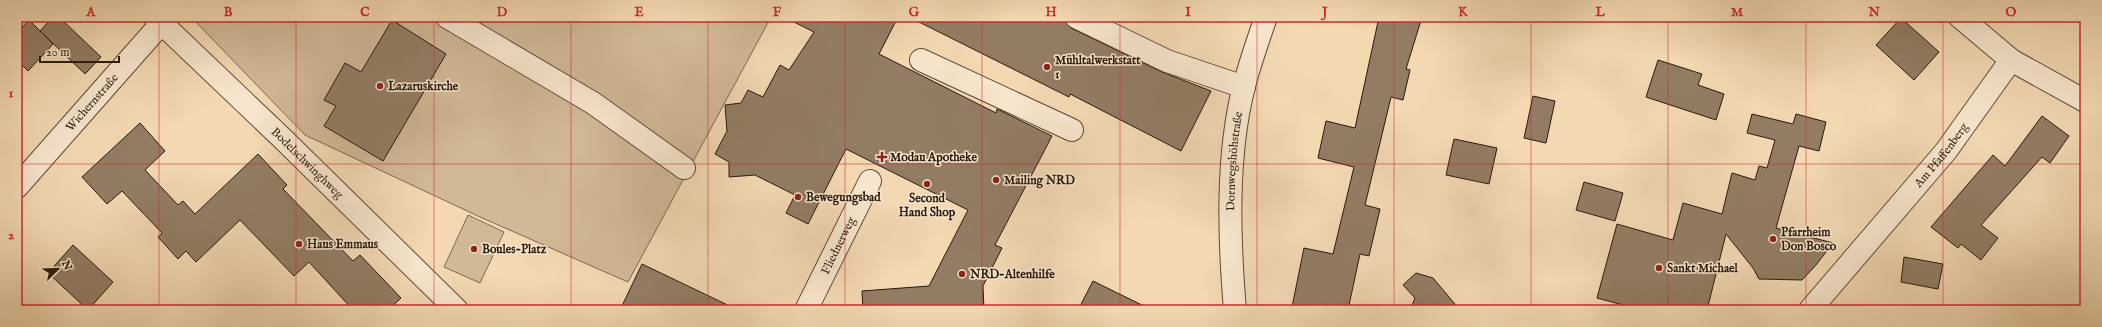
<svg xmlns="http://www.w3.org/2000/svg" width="2102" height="327" font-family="'IM FELL English',serif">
<rect width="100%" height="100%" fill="#f3d8b2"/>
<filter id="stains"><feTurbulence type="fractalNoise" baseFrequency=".005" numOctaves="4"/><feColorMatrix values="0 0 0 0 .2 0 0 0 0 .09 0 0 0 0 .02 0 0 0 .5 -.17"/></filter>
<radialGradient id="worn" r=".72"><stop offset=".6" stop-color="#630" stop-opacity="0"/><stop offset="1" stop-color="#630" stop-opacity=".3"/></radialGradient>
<!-- green -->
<path fill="#d1b896" stroke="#7d6952" d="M 191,17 L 771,17 L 628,282 L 480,217 L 305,135 Z
M 468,215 L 504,232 L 480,283 L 444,267 Z"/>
<!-- building -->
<path fill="#927d64" stroke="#291a0f" d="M 53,17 L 59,17 L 101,57 L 85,74 L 40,31 Z
M 784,17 L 898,17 L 879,54 L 996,113 L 997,109 L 1052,136 L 995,245 L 1002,248 L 983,286 L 984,310 L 863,310 L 862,291 L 929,286 L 968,210 L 846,149 L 808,224 L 786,213 L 795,195 L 755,175 L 729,177 L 729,162 L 715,154 L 727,131 L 725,105 L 741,103 L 748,90 L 763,97 L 780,65 L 789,70 L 814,32 Z
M 909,17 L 1056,17 L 1065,21 L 1071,28 L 1162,72 L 1211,91 L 1181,151 L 1070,94 L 1069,97 Z
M 1379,17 L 1422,17 L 1406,69 L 1410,70 L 1403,100 L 1391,97 L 1365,205 L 1380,209 L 1369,256 L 1360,254 L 1348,310 L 1305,310 L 1292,307 L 1304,248 L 1333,254 L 1354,167 L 1318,158 L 1326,121 L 1355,128 Z
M 1901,18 L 1939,52 L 1914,80 L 1876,45 Z
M 29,20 L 53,44 L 28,71 L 17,60 L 17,33 Z
M 392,20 L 446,54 L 383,161 L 324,126 L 336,106 L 324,100 L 345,63 L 361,72 Z
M 1658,60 L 1702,74 L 1698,85 L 1724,94 L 1716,120 L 1646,97 Z
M 1533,96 L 1555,101 L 1546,143 L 1524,138 Z
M 1752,114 L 1793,124 L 1796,114 L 1826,122 L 1819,151 L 1799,146 L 1776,228 L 1833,243 L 1816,265 L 1802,280 L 1759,279 L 1753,268 L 1726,234 L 1707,310 L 1642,310 L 1597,298 L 1617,224 L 1673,240 L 1683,203 L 1722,214 L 1732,173 L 1755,180 L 1759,166 L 1767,168 L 1775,140 L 1747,133 Z
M 2042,116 L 2069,136 L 2050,163 L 2042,157 L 1981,225 L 1998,238 L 1981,260 L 1961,244 L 1958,248 L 1931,227 L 1993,155 L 2005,166 Z
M 140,123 L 165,151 L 145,170 L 178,205 L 183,201 L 195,214 L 258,154 L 287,185 L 283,189 L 353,261 L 360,255 L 401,298 L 388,310 L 353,310 L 309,262 L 294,276 L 240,220 L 196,262 L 186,251 L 178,259 L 158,237 L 162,233 L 122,191 L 107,204 L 82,177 Z
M 1454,139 L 1497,148 L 1489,184 L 1446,175 Z
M 1584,182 L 1623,193 L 1615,221 L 1576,210 Z
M 73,245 L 113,282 L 88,310 L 48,273 Z
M 1904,257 L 1943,264 L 1938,289 L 1901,282 Z
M 642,264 L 738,310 L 620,310 Z
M 1416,273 L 1433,278 L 1460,310 L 1410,310 L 1415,298 L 1403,285 Z
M 1093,281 L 1152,310 L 1078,310 Z"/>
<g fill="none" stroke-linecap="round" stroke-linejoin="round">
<defs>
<g id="minor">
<path id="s1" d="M 155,17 L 283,139 L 457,310"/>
<path d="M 447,17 L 593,103 L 684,168"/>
<path d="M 1076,17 L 1167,61 L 1244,87"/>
<path d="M 1960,17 L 2011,60 L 2085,101"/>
<path d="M 921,60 L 1072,130"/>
<path id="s2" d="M 17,187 L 167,17"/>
<path id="s3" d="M 806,310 L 870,181"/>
<path id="s4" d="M 1810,310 L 1946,151 L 2011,60"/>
</g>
<g id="tertiary">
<path id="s5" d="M 1235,310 C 1229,239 1226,156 1244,86 C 1250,63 1258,40 1266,17"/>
</g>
</defs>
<!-- minor casing -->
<use href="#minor" stroke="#5c4a38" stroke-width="24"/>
<!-- tertiary casing -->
<use href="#tertiary" stroke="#5c4a38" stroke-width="24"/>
<!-- minor -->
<use href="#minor" stroke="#f7e6cd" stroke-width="22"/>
<!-- tertiary -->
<use href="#tertiary" stroke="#f7e6cd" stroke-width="22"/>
</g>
<!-- grid -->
<path fill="none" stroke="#d62828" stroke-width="1" stroke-opacity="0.55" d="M 159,17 L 159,310M 296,17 L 296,310M 434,17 L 434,310M 571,17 L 571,310M 708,17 L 708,310M 845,17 L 845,310M 982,17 L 982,310M 1120,17 L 1120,310M 1257,17 L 1257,310M 1394,17 L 1394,310M 1531,17 L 1531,310M 1668,17 L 1668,310M 1806,17 L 1806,310M 1943,17 L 1943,310M 17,164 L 2085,164"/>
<!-- markers -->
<g fill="#8f2418" stroke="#f7e6cd" stroke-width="1.5">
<circle cx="1047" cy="67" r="4"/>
<circle cx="380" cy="86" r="4"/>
<path d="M880 151h4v4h4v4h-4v4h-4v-4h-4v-4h4z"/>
<circle cx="996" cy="180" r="4"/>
<circle cx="927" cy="184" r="4"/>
<circle cx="798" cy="197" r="4"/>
<circle cx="1773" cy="239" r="4"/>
<circle cx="299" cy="244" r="4"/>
<circle cx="474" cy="249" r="4"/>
<circle cx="1659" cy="268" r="4"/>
<circle cx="962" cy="274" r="4"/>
</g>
<g text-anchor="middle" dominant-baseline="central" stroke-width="3" stroke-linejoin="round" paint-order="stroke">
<!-- poi labels -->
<g font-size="12" font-weight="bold" fill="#291a0f" stroke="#f7e6cd" text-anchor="start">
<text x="1055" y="60">Mühltalwerkstatt<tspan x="1055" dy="14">1</tspan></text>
<text x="388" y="86">Lazaruskirche</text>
<text x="890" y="157">Modau Apotheke</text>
<text x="1004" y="180">Mailing NRD</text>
<text x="806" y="197">Bewegungsbad</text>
<text x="927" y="198" text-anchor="middle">Second<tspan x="927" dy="14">Hand Shop</tspan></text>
<text x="1781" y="232">Pfarrheim<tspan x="1781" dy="14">Don Bosco</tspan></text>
<text x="307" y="244">Haus Emmaus</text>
<text x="482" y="249">Boules-Platz</text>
<text x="1667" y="268">Sankt Michael</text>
<text x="970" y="274">NRD-Altenhilfe</text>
</g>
<!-- street labels -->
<g font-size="12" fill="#291a0f" stroke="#f7e6cd">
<text stroke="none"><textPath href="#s2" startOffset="113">Wichernstraße</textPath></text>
<text stroke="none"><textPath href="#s4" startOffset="203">Am Pfaffenberg</textPath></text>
<text stroke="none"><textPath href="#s1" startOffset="211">Bodelschwinghweg</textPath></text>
<text stroke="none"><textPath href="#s5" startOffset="149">Dornwegshöhstraße</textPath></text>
<text stroke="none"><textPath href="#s3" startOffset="72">Fliednerweg</textPath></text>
</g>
</g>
<!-- margin -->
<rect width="2102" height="327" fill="none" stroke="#f3d8b2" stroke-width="44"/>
<!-- north arrow -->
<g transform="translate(58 269) rotate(67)" stroke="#f7e6cd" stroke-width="3" paint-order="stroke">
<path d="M0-3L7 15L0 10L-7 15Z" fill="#291a0f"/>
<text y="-6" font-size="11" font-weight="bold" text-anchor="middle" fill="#291a0f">N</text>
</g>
<!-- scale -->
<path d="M40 56v6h79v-6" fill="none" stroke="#291a0f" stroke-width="2"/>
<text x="46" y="56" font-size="12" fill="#291a0f" stroke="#f7e6cd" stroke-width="3" paint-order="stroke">20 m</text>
<rect x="22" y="22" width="2058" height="283" fill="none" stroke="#d62828" stroke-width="1.5"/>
<g font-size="13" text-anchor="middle" font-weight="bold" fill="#d62828">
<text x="91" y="16">A</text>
<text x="228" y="16">B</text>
<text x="365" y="16">C</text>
<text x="502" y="16">D</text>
<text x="639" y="16">E</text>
<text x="777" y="16">F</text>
<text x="914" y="16">G</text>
<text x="1051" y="16">H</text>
<text x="1188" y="16">I</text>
<text x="1325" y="16">J</text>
<text x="1463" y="16">K</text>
<text x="1600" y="16">L</text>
<text x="1737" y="16">M</text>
<text x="1874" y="16">N</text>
<text x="2011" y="16">O</text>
<text x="11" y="97">1</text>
<text x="11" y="239">2</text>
</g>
<rect width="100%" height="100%" filter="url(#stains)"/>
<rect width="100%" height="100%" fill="url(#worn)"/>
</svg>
